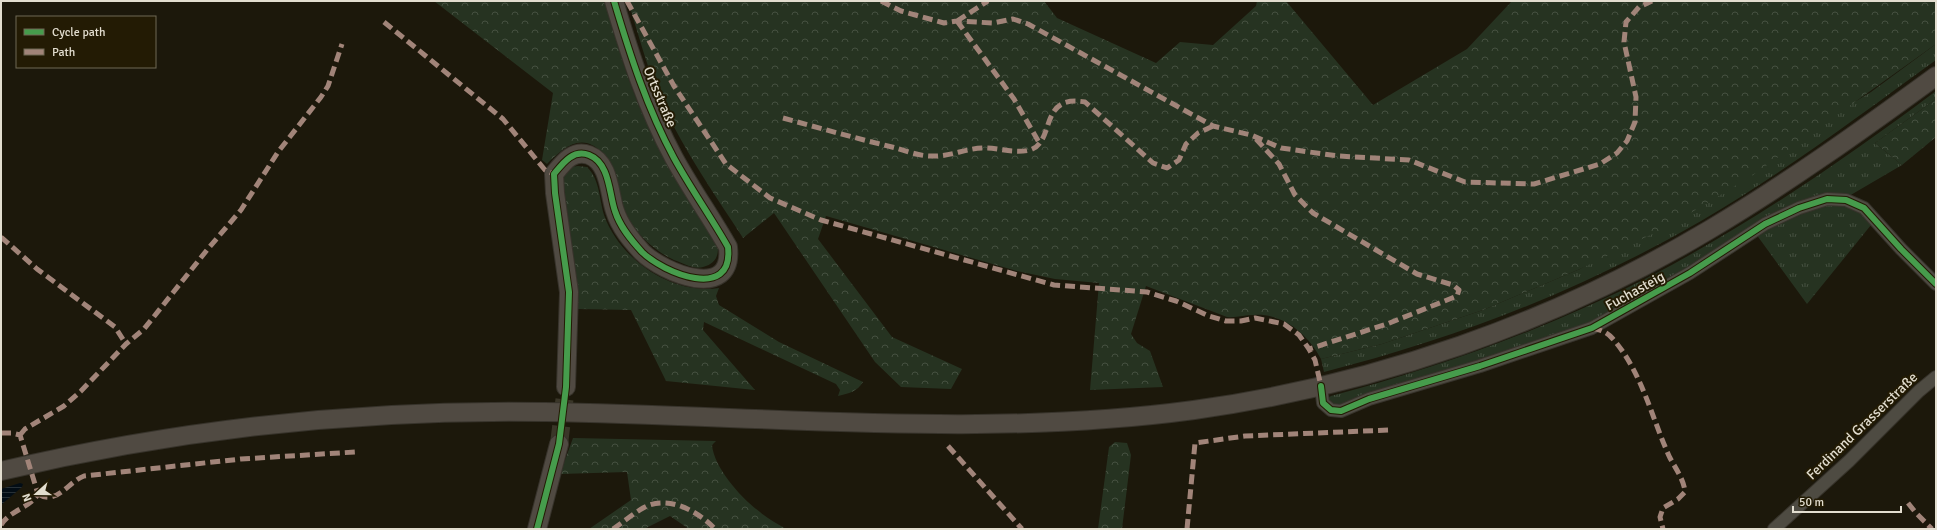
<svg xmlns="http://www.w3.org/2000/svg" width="1937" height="530" font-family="Signika,sans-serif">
<defs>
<pattern id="grass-tufts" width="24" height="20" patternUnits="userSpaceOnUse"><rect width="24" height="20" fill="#263321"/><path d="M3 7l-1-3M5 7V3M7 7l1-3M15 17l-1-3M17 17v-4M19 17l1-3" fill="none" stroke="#455040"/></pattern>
<pattern id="forest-crowns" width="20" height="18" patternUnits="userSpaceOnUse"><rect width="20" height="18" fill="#263321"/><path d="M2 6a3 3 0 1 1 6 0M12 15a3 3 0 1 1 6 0" fill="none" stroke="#455040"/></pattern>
<pattern id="water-rules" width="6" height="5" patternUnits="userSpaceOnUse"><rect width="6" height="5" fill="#030d15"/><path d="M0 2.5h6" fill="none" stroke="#273036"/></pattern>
</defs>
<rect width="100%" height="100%" fill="#1c180b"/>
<!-- grass -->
<path fill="url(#grass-tufts)" d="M 1936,44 L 1936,60 C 1859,116 1783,173 1701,221 C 1582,290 1457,338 1324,372 L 1321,359 L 1382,344 L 1483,310 L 1580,269 L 1871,92 Z
M 1936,91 L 1936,99 L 1875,143 L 1902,165 L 1849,196 L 1826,195 L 1591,324 L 1340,408 L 1329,403 L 1328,398 L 1331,396 C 1441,367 1549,328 1651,276 C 1752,223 1845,159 1936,91 Z
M 1828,204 C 1851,206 1857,207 1871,225 L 1807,304 L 1756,234 L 1801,212 Z"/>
<!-- forest -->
<path fill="url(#forest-crowns)" d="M 434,1 L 605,1 C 616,40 627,80 644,117 C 665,163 692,205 718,248 C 718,258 714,264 703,267 C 694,270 683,263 674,260 C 653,250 632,231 624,208 C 617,186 616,160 594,146 C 576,135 559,152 547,164 L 542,160 L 553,93 Z
M 628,1 L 1044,1 L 1057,18 L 1156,63 L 1180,42 L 1213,45 L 1256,6 L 1257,1 L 1286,1 L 1373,105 L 1467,49 L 1512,1 L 1936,1 L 1936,44 L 1753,175 L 1671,225 L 1580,269 L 1483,310 L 1382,344 L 1321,359 C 1308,334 1283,313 1254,315 C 1245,315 1236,318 1227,317 L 1146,286 L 1131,334 L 1137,343 L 1150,351 L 1163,387 L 1090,390 L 1099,283 L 1055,279 L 1017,271 L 826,216 L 818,239 L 892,337 L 962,369 L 951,389 L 901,387 L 875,362 L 774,213 L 743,238 C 715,195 685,152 663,105 C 648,72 639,36 628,1 Z
M 1936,99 L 1936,137 L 1902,165 L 1875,143 Z
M 578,166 L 587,167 C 600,180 599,198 604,215 C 620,260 672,295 719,288 L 716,296 L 719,305 L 779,342 L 863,382 C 857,392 849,393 838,396 L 840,390 L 836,384 L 704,322 L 703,330 L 755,390 L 666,381 L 631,310 L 578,309 L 578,291 L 562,193 L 562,176 L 571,167 Z
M 573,438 L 716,441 L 712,445 C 714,468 742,499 760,512 C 768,519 778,524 786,529 L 689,529 L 670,516 L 644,529 L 589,529 L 631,500 L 627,472 L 560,474 Z
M 1115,442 L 1127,443 L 1131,455 L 1122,529 L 1098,529 L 1109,447 Z"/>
<!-- water -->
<path fill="url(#water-rules)" d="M 20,483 L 23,484 L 22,487 L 1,505 L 1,489 Z"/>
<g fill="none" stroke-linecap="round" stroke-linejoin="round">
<!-- secondary-tunnel -->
<path stroke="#3a3628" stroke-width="18" stroke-dasharray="18 9" stroke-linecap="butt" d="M 559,444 L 566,387"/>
<defs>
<path id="street" d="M 1321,386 L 1323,403 L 1331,410 L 1341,411 L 1369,399 L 1480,366 L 1592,328 L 1690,273 L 1765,224 L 1799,208 L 1827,199 L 1846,200 L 1864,208 L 1901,249 L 1936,284
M 1774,529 L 1849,461 L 1919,391 L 1936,377"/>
<path id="secondary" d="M 566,387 L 569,292 L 555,193 L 554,174 C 563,163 573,149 589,155 C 610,163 609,194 615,211 C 620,227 631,240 642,252 C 663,273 734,302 728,247 C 711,217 691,189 674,158 C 647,108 630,55 614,1
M 1,471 C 179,429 362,409 545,412 C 761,415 979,439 1194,410 C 1374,385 1553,323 1709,230 C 1788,183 1862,130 1936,76
M 537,529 L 559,444"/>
</defs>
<!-- street casing -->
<use href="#street" stroke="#37332b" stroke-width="14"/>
<!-- secondary casing -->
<use href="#secondary" stroke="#37332b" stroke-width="20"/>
<!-- street -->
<use href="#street" stroke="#4e4b42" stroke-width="12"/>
<!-- secondary -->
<use href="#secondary" stroke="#504a42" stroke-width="18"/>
<!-- quiet -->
<path stroke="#a18479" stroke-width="5" stroke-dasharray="10 5" stroke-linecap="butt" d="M 627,1 L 674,86 L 726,164 L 770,198 L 821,220 L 1054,285 L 1147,292 L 1176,301 L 1209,316 L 1226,321 L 1241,321 L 1255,318 L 1284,324 L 1299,335 L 1309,349 L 1315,360 L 1321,386
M 881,1 L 901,11 L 944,23 L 957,21 L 993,23 L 1013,19 L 1028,24 L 1213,126 L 1251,135 L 1281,148 L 1338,156 L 1409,160 L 1465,182 L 1534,184 L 1600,164 L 1617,153 L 1627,141 L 1635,122 L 1636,97 L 1624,42 L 1626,22 L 1639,7 L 1652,1
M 957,21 L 1014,99 L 1040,144
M 957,21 L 988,1
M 384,22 L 503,119 L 545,170 L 554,174
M 783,118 C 819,128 855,138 892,147 C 904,150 918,156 931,156 C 950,157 966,148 984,148 C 1000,148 1014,154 1030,150 C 1056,142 1038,94 1085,102 L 1153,163 L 1167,168 L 1179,160 L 1186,144 L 1198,133 L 1213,126
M 1256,139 L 1279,164 L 1295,195 L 1313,213 L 1417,274 L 1453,285 L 1459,290 L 1457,296 L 1387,324 L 1309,349
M 1,237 L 37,269 L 115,327 L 126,344
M 1592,328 C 1601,330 1607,332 1613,339 C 1642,372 1652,419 1670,458 C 1676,469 1684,480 1685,492 L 1678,499 L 1663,508 L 1660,517 L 1663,529
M 1,433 L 12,433 L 20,435 L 38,494 C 30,508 10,510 1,525
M 20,435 L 25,429 L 64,406 L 81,391 L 126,344 L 144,329 L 207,250 L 241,210 L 278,152 L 321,97 L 328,86 L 342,44
M 948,446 L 1022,529
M 38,494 C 56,506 68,482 84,476 L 241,459 L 355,452
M 1908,503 L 1916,513 L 1932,529
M 613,529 C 623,522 633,514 643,508 C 667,494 698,511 715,529
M 1187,529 L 1195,443 L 1245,436 L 1390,430"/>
<defs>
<path id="cycleway" d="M 1321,386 L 1323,403 L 1331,410 L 1341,411 L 1369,399 L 1480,366 L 1592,328 L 1690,273 L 1765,224 L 1799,208 L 1827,199 L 1846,200 L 1864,208 L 1901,249 L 1936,284
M 537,529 L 559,444 L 566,387 L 569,292 L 555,193 L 554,174 C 563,163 573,149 589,155 C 610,163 609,194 615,211 C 620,227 631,240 642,252 C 663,273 734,302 728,247 C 711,217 691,189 674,158 C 647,108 630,55 614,1"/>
</defs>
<!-- cycleway casing -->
<use href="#cycleway" stroke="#231b04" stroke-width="8"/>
<!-- cycleway -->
<use href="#cycleway" stroke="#469c4c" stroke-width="6"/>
</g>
<g text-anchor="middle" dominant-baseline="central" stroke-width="4" stroke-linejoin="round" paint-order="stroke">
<!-- street labels -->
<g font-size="14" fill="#e2ddcf" stroke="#231b04">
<text transform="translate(660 97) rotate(67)">Ortsstraße</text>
<text transform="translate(1635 291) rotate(-29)">Fuchasteig</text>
<text transform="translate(1862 426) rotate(-44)">Ferdinand Grasserstraße</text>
</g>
</g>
<!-- border -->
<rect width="1937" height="530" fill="none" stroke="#e2ddcf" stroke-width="4"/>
<!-- legend -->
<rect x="16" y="16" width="140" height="52" fill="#231b04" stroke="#6f6955"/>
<rect x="24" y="29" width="20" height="6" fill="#469c4c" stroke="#6f6955"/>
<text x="52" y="36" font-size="12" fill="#e2ddcf">Cycle path</text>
<rect x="24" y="49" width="20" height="6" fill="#a18479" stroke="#6f6955"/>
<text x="52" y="56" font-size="12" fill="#e2ddcf">Path</text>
<!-- north arrow -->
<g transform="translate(36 494) rotate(249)" stroke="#231b04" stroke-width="3" paint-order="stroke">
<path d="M0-3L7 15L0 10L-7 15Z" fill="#e2ddcf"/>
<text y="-6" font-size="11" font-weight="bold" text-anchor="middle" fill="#e2ddcf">N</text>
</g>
<!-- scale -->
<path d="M1793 506v6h108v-6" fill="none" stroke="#e2ddcf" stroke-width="2"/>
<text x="1799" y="506" font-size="12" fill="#e2ddcf" stroke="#231b04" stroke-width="3" paint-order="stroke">50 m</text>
</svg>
